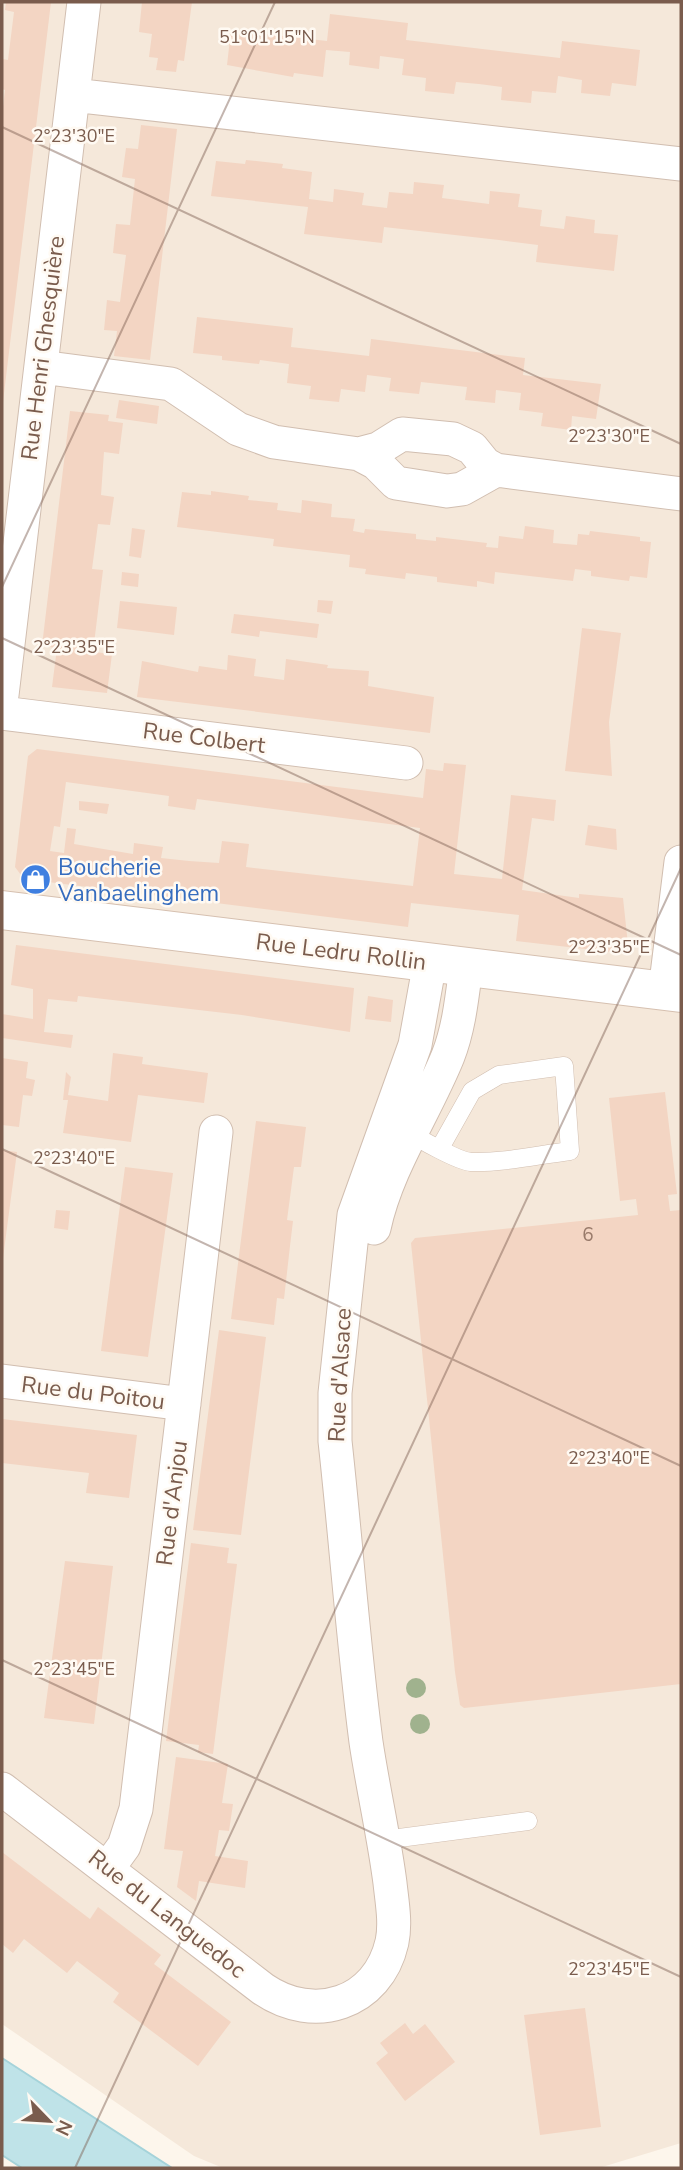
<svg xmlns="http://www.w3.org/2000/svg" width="683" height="2170" font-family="'Nunito Sans',sans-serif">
<rect width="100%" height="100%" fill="#fdf6ec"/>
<!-- residential -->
<path fill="#f5e8da" d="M 2,2 L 681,2 L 681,2143 L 599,2168 L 223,2168 L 194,2156 L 2,2024 Z"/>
<!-- water -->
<path fill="#bfe3e8" stroke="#a5d3da" stroke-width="2" d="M 2,2058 L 172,2168 L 22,2168 L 2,2155 Z"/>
<!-- building -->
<path fill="#f3d5c3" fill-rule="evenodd" d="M 6,2 L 51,2 L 3,402 L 2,115 L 5,90 L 2,89 L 2,59 L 8,60 L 14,12 L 5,10 Z
M 142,2 L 192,2 L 184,61 L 178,60 L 176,72 L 156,70 L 158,58 L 149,57 L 152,34 L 139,32 Z
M 330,14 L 408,23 L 406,40 L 560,58 L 562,41 L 640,50 L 636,86 L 612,83 L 610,96 L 581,93 L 582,80 L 558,76 L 556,93 L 532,91 L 531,103 L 501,100 L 502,87 L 479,84 L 456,82 L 454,94 L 425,91 L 426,78 L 402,75 L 404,59 L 380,56 L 379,69 L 349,65 L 350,52 L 326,50 L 323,77 L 294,73 L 293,77 L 227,65 L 231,30 L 327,41 Z
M 141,125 L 177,129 L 150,360 L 114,356 L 117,331 L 104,330 L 107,300 L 120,302 L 126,255 L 113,253 L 116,224 L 130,225 L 135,179 L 122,177 L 126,148 L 138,149 Z
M 246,160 L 283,164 L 282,168 L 312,172 L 309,199 L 333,202 L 334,189 L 364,193 L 362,205 L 387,208 L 389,192 L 413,194 L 414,182 L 444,185 L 442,198 L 489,204 L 490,191 L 520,194 L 518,207 L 542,210 L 540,226 L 564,229 L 566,216 L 581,218 L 595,220 L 594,233 L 618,235 L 614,271 L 536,262 L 538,245 L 499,240 L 384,227 L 382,243 L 304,234 L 308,207 L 211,196 L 216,161 L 245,164 Z
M 197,317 L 293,328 L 291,347 L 369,356 L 371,339 L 525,358 L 523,375 L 601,384 L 596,419 L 572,416 L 571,430 L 541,426 L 543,413 L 519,410 L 521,393 L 496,390 L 495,403 L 465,400 L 467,387 L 421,382 L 419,394 L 389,391 L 391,378 L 367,375 L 365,392 L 341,389 L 339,402 L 309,399 L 311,386 L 287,383 L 289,364 L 260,360 L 259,364 L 240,362 L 222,360 L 222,356 L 193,353 Z
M 119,400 L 159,406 L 157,424 L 116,418 Z
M 70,411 L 109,415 L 108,421 L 123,423 L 119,454 L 104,452 L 101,495 L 114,497 L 110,525 L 98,524 L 92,569 L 103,570 L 93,652 L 112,654 L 107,693 L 52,687 L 57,648 L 42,646 Z
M 211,491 L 249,496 L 248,500 L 278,503 L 277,510 L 301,513 L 302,500 L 332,504 L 331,517 L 355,519 L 353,531 L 364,533 L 365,529 L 416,534 L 416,539 L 436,541 L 436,537 L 487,543 L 486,547 L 498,548 L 499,536 L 523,539 L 525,526 L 554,530 L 553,543 L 577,545 L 578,534 L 589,535 L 590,531 L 640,537 L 640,541 L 651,542 L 647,578 L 630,576 L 629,581 L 591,576 L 591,571 L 575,569 L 573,581 L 495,572 L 494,584 L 477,581 L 477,587 L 437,582 L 437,577 L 406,573 L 405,579 L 365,574 L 366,569 L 349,567 L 350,555 L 273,546 L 274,539 L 177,527 L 182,492 L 211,495 Z
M 132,528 L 145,530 L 141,558 L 129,556 Z
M 122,572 L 139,574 L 138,587 L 121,585 Z
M 318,600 L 333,601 L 331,614 L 317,612 Z
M 120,601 L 177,607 L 174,635 L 117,628 Z
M 234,614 L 319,624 L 317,638 L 260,631 L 259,637 L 231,633 Z
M 582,628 L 621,633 L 609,722 L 612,776 L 565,771 Z
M 228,655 L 256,659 L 254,676 L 284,680 L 286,659 L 328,665 L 327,668 L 369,671 L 368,686 L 434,697 L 430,733 L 137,697 L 142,661 L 198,672 L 199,666 L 227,670 Z
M 37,749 L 423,798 L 426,769 L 443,771 L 444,763 L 466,765 L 454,874 L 502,879 L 511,795 L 556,800 L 554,821 L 532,818 L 522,890 L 579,898 L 579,894 L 623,898 L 629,954 L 516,941 L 519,915 L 411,903 L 408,927 L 24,879 L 15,867 L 28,756 ZM 66,782 L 169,796 L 168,806 L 195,810 L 197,799 L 420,828 L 413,886 L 246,867 L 249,844 L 222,841 L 219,863 L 189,861 L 161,858 L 163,847 L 134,843 L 133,854 L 74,844 L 76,829 L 67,828 L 64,853 L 50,851 L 54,826 L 60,827 Z
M 79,801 L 109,804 L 107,814 L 79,810 Z
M 588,825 L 616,829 L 617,850 L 585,845 Z
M 16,945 L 354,988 L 350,1032 L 242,1015 L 78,996 L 77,1002 L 48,999 L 44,1032 L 73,1035 L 71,1048 L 2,1038 L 2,1014 L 33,1019 L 33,989 L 11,985 Z
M 368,996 L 393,1000 L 391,1022 L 365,1019 Z
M 113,1053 L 143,1057 L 142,1064 L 208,1073 L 204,1103 L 138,1095 L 131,1142 L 63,1133 L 68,1100 L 63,1100 L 66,1072 L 71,1077 L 68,1095 L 108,1101 Z
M 2,1058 L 28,1062 L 26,1078 L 35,1080 L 32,1096 L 23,1095 L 19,1127 L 2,1125 Z
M 665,1092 L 677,1194 L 668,1195 L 670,1211 L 681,1210 L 681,1684 L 464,1708 L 460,1705 L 455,1672 L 411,1243 L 415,1238 L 638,1215 L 636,1199 L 620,1201 L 609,1098 Z
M 256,1121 L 306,1127 L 301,1167 L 294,1167 L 287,1220 L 293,1221 L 290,1246 L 284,1299 L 277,1298 L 274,1325 L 231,1319 Z
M 2,1150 L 17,1152 L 3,1258 L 2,1258 Z
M 125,1167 L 173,1173 L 148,1357 L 101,1351 Z
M 56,1210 L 70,1211 L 68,1230 L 54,1228 Z
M 219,1330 L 266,1337 L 241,1535 L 193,1530 Z
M 2,1419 L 137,1435 L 129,1498 L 86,1493 L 89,1473 L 2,1463 Z
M 191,1543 L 229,1548 L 227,1563 L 237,1564 L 213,1754 L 198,1752 L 199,1745 L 166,1741 Z
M 65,1561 L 113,1566 L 94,1724 L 44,1718 Z
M 176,1757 L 228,1764 L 222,1803 L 233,1804 L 229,1831 L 219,1830 L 215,1856 L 248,1861 L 245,1888 L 199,1881 L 196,1901 L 177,1887 L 183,1851 L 164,1849 Z
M 2,1852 L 90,1919 L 98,1907 L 161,1955 L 154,1964 L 231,2022 L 198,2066 L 113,2002 L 119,1993 L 77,1961 L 67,1973 L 24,1939 L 13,1953 L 2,1944 Z
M 585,2008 L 601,2127 L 540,2135 L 524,2015 Z
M 405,2023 L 413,2034 L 425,2024 L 455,2062 L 405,2101 L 376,2063 L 388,2053 L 380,2043 Z"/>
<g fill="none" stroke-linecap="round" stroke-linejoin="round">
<defs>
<path id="lane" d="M 407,1131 C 419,1139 458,1161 471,1162 C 504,1163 538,1155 570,1151 L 564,1066 L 499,1075 L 472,1091 L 440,1148
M 384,1840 L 528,1821"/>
<path id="street" d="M 73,95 L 681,164
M 41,367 L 171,384 L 238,429 L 274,442 L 359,454 L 378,449 L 402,434 L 453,439 L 472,448 L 485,464 L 496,470 L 681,494
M 359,454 L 376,463 L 396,483 L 447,491 L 462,489 L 496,470
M 2,695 L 84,2
M 2,713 L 406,763
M 665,991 L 681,862
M 374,1228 C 387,1167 425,1113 448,1056 C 459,1028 462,997 466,967
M 2,1381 L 184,1404
M 2,1789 L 263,1989 C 314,2024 378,2004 392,1942 C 396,1923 392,1902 390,1883 C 384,1836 373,1789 366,1742 C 353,1642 346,1541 335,1441 L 335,1393 L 354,1215 L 415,1045 L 430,962
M 108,1868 L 124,1846 L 136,1809 L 216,1132"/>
<path id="secondary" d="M 2,910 L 681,993"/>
</defs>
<!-- lane casing -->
<use href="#lane" stroke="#d1beb0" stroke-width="19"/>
<!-- street casing -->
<use href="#street" stroke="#d1beb0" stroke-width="35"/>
<!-- secondary casing -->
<use href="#secondary" stroke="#d6c0b0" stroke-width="40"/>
<!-- lane -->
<use href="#lane" stroke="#fff" stroke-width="18"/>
<!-- street -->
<use href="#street" stroke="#fff" stroke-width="33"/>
<!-- secondary -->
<use href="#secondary" stroke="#fff" stroke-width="38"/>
</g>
<!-- trees -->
<g fill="#a0b28e">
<circle cx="416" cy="1688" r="10"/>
<circle cx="420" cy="1724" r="10"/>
</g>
<!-- ticks -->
<path fill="none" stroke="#7a5c4d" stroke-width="2" stroke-opacity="0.45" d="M 2,127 L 681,444M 2,587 L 275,2M 2,638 L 681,955M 2,1149 L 681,1466M 2,1660 L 681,1977M 75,2168 L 681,868"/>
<!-- icons -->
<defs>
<symbol id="shop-disc" viewBox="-11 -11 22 22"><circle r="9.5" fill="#3f7fe0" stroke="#fffaf3"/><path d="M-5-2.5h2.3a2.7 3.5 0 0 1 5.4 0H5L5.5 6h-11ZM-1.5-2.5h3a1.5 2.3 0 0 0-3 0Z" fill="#fff"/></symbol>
</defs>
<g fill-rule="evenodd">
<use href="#shop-disc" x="18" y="862" width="35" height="35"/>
</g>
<g text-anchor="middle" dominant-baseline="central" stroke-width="5" stroke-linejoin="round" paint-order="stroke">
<!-- number labels -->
<g font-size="19" fill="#987a6a">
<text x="588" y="1235">6</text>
</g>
<!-- street labels -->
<g font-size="23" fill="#7a5c4d" stroke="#fffaf3">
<text transform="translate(43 348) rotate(-83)">Rue Henri Ghesquière</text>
<text transform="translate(204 738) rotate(7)">Rue Colbert</text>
<text transform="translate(341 952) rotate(7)">Rue Ledru Rollin</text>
<text transform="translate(340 1375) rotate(-87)">Rue d'Alsace</text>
<text transform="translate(93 1393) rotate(7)">Rue du Poitou</text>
<text transform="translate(172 1503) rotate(-83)">Rue d'Anjou</text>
<text transform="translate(167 1914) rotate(38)">Rue du Languedoc</text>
</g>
<!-- shop labels -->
<g font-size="23" fill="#366cbe" stroke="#fffaf3" text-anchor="start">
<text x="58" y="867">Boucherie<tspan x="58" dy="26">Vanbaelinghem</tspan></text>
</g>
</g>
<g font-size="18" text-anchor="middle" fill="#7a5c4d" stroke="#fffaf3" stroke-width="5" stroke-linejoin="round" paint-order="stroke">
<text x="267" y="43">51°01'15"N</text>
<text x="74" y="142">2°23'30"E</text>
<text x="609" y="442">2°23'30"E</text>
<text x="74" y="653">2°23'35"E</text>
<text x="609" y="953">2°23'35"E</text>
<text x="74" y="1164">2°23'40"E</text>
<text x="609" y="1464">2°23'40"E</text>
<text x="74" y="1675">2°23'45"E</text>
<text x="609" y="1975">2°23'45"E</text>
</g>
<!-- border -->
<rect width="683" height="2170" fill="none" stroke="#7a5c4d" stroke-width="7"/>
<!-- north arrow -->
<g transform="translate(49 2121) rotate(115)" stroke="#fffaf3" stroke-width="5" paint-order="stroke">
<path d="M0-5L12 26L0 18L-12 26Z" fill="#7a5c4d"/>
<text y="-10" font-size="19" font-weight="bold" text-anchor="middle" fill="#7a5c4d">N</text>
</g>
</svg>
